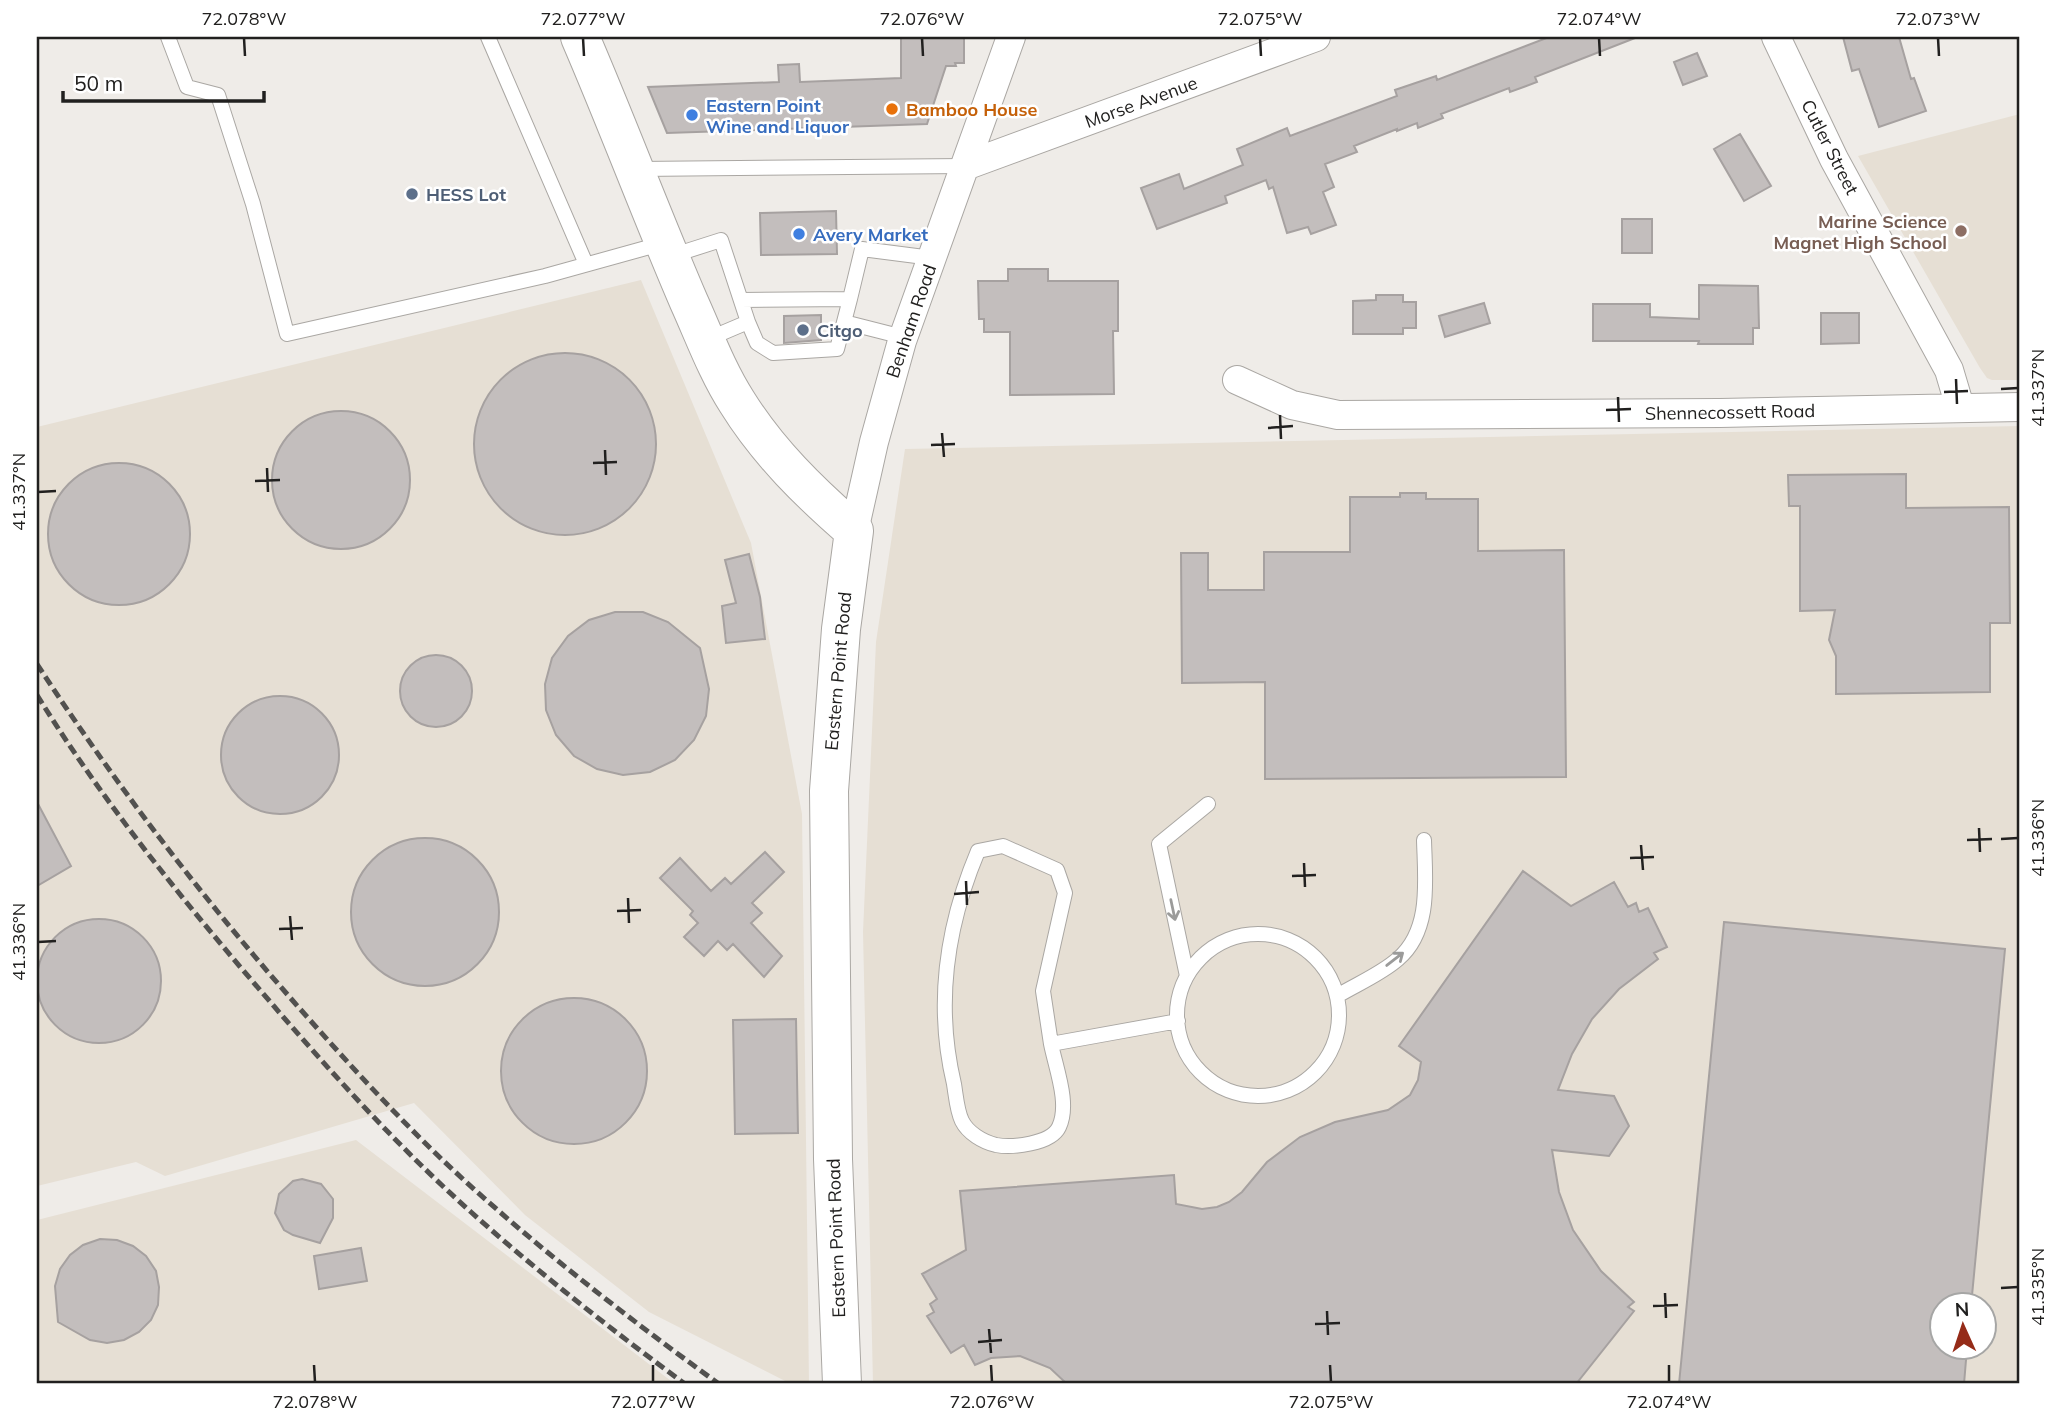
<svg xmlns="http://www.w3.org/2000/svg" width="2057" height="1421" font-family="Mulish,sans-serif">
<rect width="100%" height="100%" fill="#efece8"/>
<!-- built -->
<path fill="#e6dfd4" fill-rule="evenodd" d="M 2020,114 L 2020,380 L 1992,380 L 1987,378 L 1980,368 L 1858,156 Z
M 641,280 L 751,543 L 802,814 L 809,1384 L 791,1384 L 649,1312 L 525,1215 L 414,1103 L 165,1176 L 136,1162 L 37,1186 L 37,427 Z
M 2020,426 L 2020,1384 L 873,1384 L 863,932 L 876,642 L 905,449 ZM 1941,1306 L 1983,1306 L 1983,1348 L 1941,1348 Z
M 356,1140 L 675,1384 L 37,1384 L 37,1220 Z"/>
<!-- building -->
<path fill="#c3bebd" stroke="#a6a1a0" stroke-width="2" d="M 901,37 L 964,37 L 964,63 L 955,63 L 956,66 L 946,66 L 927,124 L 667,133 L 648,87 L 779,82 L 778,65 L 799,64 L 800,82 L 901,78 Z
M 1549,37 L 1635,38 L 1535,77 L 1537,82 L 1510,92 L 1509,88 L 1441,114 L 1443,118 L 1418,128 L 1417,123 L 1397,131 L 1397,129 L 1354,146 L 1357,152 L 1325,164 L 1334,187 L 1323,192 L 1336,225 L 1311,234 L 1308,227 L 1287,233 L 1273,187 L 1269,189 L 1266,180 L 1225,196 L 1227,203 L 1157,229 L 1141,188 L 1179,174 L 1184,189 L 1243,165 L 1237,149 L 1287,128 L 1290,136 L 1397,96 L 1395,90 L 1436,76 L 1437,80 Z
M 1843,37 L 1899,37 L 1911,79 L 1914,78 L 1926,111 L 1879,127 L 1859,69 L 1852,71 Z
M 1697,53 L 1707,76 L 1683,85 L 1674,62 Z
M 1740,134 L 1771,186 L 1744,201 L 1714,149 Z
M 836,211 L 837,254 L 761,255 L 760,213 Z
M 1622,219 L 1652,219 L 1652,253 L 1622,253 Z
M 1008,269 L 1048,269 L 1048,281 L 1118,281 L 1118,331 L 1113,331 L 1114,394 L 1010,395 L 1010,332 L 984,332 L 984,319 L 979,319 L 978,281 L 1008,281 Z
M 1699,285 L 1758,286 L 1759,328 L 1753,328 L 1753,344 L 1698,344 L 1699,341 L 1593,341 L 1593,304 L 1650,304 L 1650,317 L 1699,319 Z
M 1376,295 L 1403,295 L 1403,302 L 1416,302 L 1416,328 L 1403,328 L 1403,334 L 1353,334 L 1353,301 L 1376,300 Z
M 1484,303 L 1490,323 L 1445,337 L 1439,316 Z
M 1821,313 L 1859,313 L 1859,343 L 1821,344 Z
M 821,315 L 821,340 L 784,343 L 784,316 Z
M474 444a91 91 0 1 1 182 0a91 91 0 1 1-182 0Z
M272 480a69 69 0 1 1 138 0a69 69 0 1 1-138 0Z
M48 534a71 71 0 1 1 142 0a71 71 0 1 1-142 0Z
M 1906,474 L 1906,508 L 2009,507 L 2010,623 L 1990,623 L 1990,692 L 1836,694 L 1836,656 L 1829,640 L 1835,610 L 1800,611 L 1800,506 L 1789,506 L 1788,475 Z
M 1400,493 L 1426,493 L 1426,499 L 1478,499 L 1478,551 L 1564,550 L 1566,777 L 1265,779 L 1265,682 L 1182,683 L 1181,553 L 1208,553 L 1208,590 L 1264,590 L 1264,552 L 1350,552 L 1350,497 L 1400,497 Z
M 749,554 L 760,597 L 765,639 L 726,643 L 722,606 L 736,603 L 725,560 Z
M 615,612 L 643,612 L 668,622 L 700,648 L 709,689 L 706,716 L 694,740 L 675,760 L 650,772 L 623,775 L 597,769 L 574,756 L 556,735 L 546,710 L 545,684 L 552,658 L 568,636 L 589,620 Z
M400 691a36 36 0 1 1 72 0a36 36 0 1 1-72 0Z
M221 755a59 59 0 1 1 118 0a59 59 0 1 1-118 0Z
M 37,802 L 71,866 L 37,886 Z
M351 912a74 74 0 1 1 148 0a74 74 0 1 1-148 0Z
M 765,852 L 784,872 L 752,903 L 762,913 L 751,923 L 782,956 L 764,977 L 733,944 L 727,950 L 718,941 L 704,956 L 684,937 L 698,923 L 690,915 L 693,911 L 660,878 L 680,858 L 711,891 L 725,878 L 731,884 Z
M 1523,871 L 1571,906 L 1614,882 L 1628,907 L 1636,903 L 1639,912 L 1648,908 L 1667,947 L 1654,953 L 1658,959 L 1619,989 L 1592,1019 L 1572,1054 L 1558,1090 L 1614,1096 L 1629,1126 L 1609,1156 L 1552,1150 L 1559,1192 L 1573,1230 L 1601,1271 L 1634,1302 L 1628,1307 L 1634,1311 L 1576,1384 L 1067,1384 L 1050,1368 L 1020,1356 L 991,1358 L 975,1365 L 964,1345 L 951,1353 L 927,1316 L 934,1312 L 930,1304 L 937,1299 L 922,1274 L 966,1250 L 960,1191 L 1174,1175 L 1176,1204 L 1202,1209 L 1217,1207 L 1229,1202 L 1242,1192 L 1267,1162 L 1300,1137 L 1335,1122 L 1388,1110 L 1410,1095 L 1418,1080 L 1421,1062 L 1399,1046 Z
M37 981a62 62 0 1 1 124 0a62 62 0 1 1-124 0Z
M 1724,922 L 2005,949 L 1971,1306 L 1942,1306 L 1942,1348 L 1967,1348 L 1964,1384 L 1679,1384 Z
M501 1071a73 73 0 1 1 146 0a73 73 0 1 1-146 0Z
M 796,1019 L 798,1133 L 735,1134 L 733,1020 Z
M 302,1179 L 321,1184 L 333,1199 L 333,1218 L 320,1243 L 293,1235 L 284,1230 L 275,1213 L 279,1194 L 293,1181 Z
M 100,1239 L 117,1240 L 133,1246 L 146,1256 L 156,1271 L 159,1287 L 158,1305 L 151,1320 L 139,1332 L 124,1340 L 107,1343 L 90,1340 L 58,1322 L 55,1286 L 60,1269 L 70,1255 L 83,1245 Z
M 361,1248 L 367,1281 L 319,1289 L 314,1256 Z"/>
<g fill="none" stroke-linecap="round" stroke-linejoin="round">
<defs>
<path id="service" d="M 168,37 L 187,87 L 218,95 L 253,204 L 287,334 L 545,276 L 664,243
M 488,37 L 586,264
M 638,169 L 965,166
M 671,256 L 721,240 L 748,322 L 708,339
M 741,300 L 850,299 L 862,249 L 932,258
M 748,322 L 757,343 L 773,353 L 837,349 L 850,299
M 844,322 L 903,337
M1177 1015a81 81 0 1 1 162 0a81 81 0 1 1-162 0Z
M 1187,976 L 1159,844 L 1208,804
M 1337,996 C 1357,984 1381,974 1398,959 C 1432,930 1425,879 1424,840
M 1051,1044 C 1056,1069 1070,1104 1059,1127 C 1051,1144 1012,1148 996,1145 C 983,1142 968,1133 962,1121 C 957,1111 956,1096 954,1084 C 935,1004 946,927 978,851 L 1003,846 L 1057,870 L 1065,893 L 1043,991 L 1051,1044 L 1178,1021"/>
<path id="minor" d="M 1776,37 L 1834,159 L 1949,370 L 1960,407
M 965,166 L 1316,37
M 1237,380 L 1292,405 L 1338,415 L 1720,413 L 2020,407
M 854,531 L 874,442 L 902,341 L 1011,37"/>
<path id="secondary" d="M 580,37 C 618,125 651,214 689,302 C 704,335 717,371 737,402 C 768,452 810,493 854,531 L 841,629 L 829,791 L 833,1159 L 842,1384"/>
</defs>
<!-- service casing -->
<use href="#service" stroke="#aaa7a3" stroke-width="16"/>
<!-- minor casing -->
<use href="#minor" stroke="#aaa7a3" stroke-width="30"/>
<!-- secondary casing -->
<use href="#secondary" stroke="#aaa7a3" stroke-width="40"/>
<!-- service -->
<use href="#service" stroke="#fff" stroke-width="14"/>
<!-- minor -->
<use href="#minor" stroke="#fff" stroke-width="28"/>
<!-- secondary -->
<use href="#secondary" stroke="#fff" stroke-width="38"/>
<!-- rail -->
<path stroke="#52514f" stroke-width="5" stroke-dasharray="10 5" stroke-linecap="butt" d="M 37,664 C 121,793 214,913 317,1028 C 367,1084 419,1140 475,1190 C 553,1260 635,1323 719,1384
M 37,695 C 102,800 179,896 260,990 C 326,1067 395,1144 471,1212 C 539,1273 612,1330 685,1384"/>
</g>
<!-- one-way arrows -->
<defs><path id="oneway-shaft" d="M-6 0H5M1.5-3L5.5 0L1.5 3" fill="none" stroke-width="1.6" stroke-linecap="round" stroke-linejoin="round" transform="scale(1.75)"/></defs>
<g stroke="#9b9b9a">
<use href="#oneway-shaft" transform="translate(1173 910) rotate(78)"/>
<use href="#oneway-shaft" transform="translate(1395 959) rotate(-38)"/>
</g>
<!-- ticks -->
<path fill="none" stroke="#21201f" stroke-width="2.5" d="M 244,38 L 245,56M 583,38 L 584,56M 922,38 L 923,56M 1260,38 L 1261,56M 1599,38 L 1600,56M 1938,38 L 1939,56M 1956,379 L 1957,404M 2001,389 L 2018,388M 1944,392 L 1968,391M 1618,397 L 1619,422M 1606,410 L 1631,409M 1280,415 L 1281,439M 1268,428 L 1293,426M 942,433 L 944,457M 931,445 L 955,444M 605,450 L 606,475M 593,463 L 617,462M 267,468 L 268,492M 255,481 L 280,480M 38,492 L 56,491M 1979,828 L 1980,852M 2001,839 L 2018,838M 1967,840 L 1992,839M 1641,845 L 1643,870M 1630,858 L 1654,857M 1304,863 L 1305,887M 1292,876 L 1316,875M 966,881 L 967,905M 954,894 L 979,892M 628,898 L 629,923M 617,911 L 641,910M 290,916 L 292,940M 279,929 L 303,928M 38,942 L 56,941M 2001,1288 L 2018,1287M 1665,1293 L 1666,1318M 1653,1306 L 1678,1305M 1327,1311 L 1328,1335M 1315,1324 L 1340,1323M 989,1329 L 991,1353M 978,1342 L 1002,1340M 314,1365 L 315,1382M 653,1365 L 653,1382M 991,1365 L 992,1382M 1330,1365 L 1331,1382M 1669,1365 L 1669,1382"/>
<!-- markers -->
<circle fill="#e8710a" stroke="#fff" stroke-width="2.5" cx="892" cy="109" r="7"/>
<g fill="#3f7fe0" stroke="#fff" stroke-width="2.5">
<circle cx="692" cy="115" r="7"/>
<circle cx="799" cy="234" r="7"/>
</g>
<g fill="#5c6f8a" stroke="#fff" stroke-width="2.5">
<circle cx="412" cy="194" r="7"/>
<circle cx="803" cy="330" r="7"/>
</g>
<circle fill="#8d6e63" stroke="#fff" stroke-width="2.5" cx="1961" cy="231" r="7"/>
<g text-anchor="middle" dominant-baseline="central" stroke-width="5" stroke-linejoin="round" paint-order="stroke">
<!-- street labels -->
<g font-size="18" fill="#21201f" stroke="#fff">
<text transform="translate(1141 102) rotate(-20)">Morse Avenue</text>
<text transform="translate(1830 147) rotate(63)">Cutler Street</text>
<text transform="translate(911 321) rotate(-71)">Benham Road</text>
<text transform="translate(1730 412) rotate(-1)">Shennecossett Road</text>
<text transform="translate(838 671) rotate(-85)">Eastern Point Road</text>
<text transform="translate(836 1238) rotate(-92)">Eastern Point Road</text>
</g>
<!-- shop labels -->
<g font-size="18" font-weight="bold" fill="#366cbe" stroke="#fff" text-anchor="start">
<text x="706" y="105">Eastern Point<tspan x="706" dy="21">Wine and Liquor</tspan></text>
<text x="813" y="234">Avery Market</text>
</g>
<!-- food labels -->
<g font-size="18" font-weight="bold" fill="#c56008" stroke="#fff" text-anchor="start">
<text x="906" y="109">Bamboo House</text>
</g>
<!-- service labels -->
<g font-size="18" font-weight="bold" fill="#4e5e75" stroke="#fff" text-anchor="start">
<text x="426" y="194">HESS Lot</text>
<text x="817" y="330">Citgo</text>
</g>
<!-- education labels -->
<g font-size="18" font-weight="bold" fill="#785e54" stroke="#fff" text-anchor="end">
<text x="1947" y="221">Marine Science<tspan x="1947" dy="21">Magnet High School</tspan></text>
</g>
</g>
<!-- border -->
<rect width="2057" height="1421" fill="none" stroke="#ffffff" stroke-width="77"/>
<!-- north arrow -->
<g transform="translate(1963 1326) rotate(357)"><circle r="33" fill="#ffffff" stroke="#a6a6a5" stroke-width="2"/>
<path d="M0-5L12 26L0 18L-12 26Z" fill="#952b18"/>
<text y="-10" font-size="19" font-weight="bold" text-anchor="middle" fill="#21201f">N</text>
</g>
<!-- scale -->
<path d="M63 91v10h201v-10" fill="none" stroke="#21201f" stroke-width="3.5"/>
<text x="74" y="91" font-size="21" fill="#21201f" stroke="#ffffff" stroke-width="5" paint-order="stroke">50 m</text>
<rect x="38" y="38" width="1980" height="1344" fill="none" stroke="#21201f" stroke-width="2.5"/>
<g font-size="18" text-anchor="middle" fill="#21201f">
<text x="244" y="25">72.078°W</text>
<text x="583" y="25">72.077°W</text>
<text x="922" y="25">72.076°W</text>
<text x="1260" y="25">72.075°W</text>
<text x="1599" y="25">72.074°W</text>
<text x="1938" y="25">72.073°W</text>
<text transform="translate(2038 388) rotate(-90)" y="6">41.337°N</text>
<text transform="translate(19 492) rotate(-90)" y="6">41.337°N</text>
<text transform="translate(2038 838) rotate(-90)" y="6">41.336°N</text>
<text transform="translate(19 942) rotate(-90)" y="6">41.336°N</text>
<text transform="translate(2038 1287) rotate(-90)" y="6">41.335°N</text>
<text x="315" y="1408">72.078°W</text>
<text x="653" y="1408">72.077°W</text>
<text x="992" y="1408">72.076°W</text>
<text x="1331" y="1408">72.075°W</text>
<text x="1669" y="1408">72.074°W</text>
</g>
</svg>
